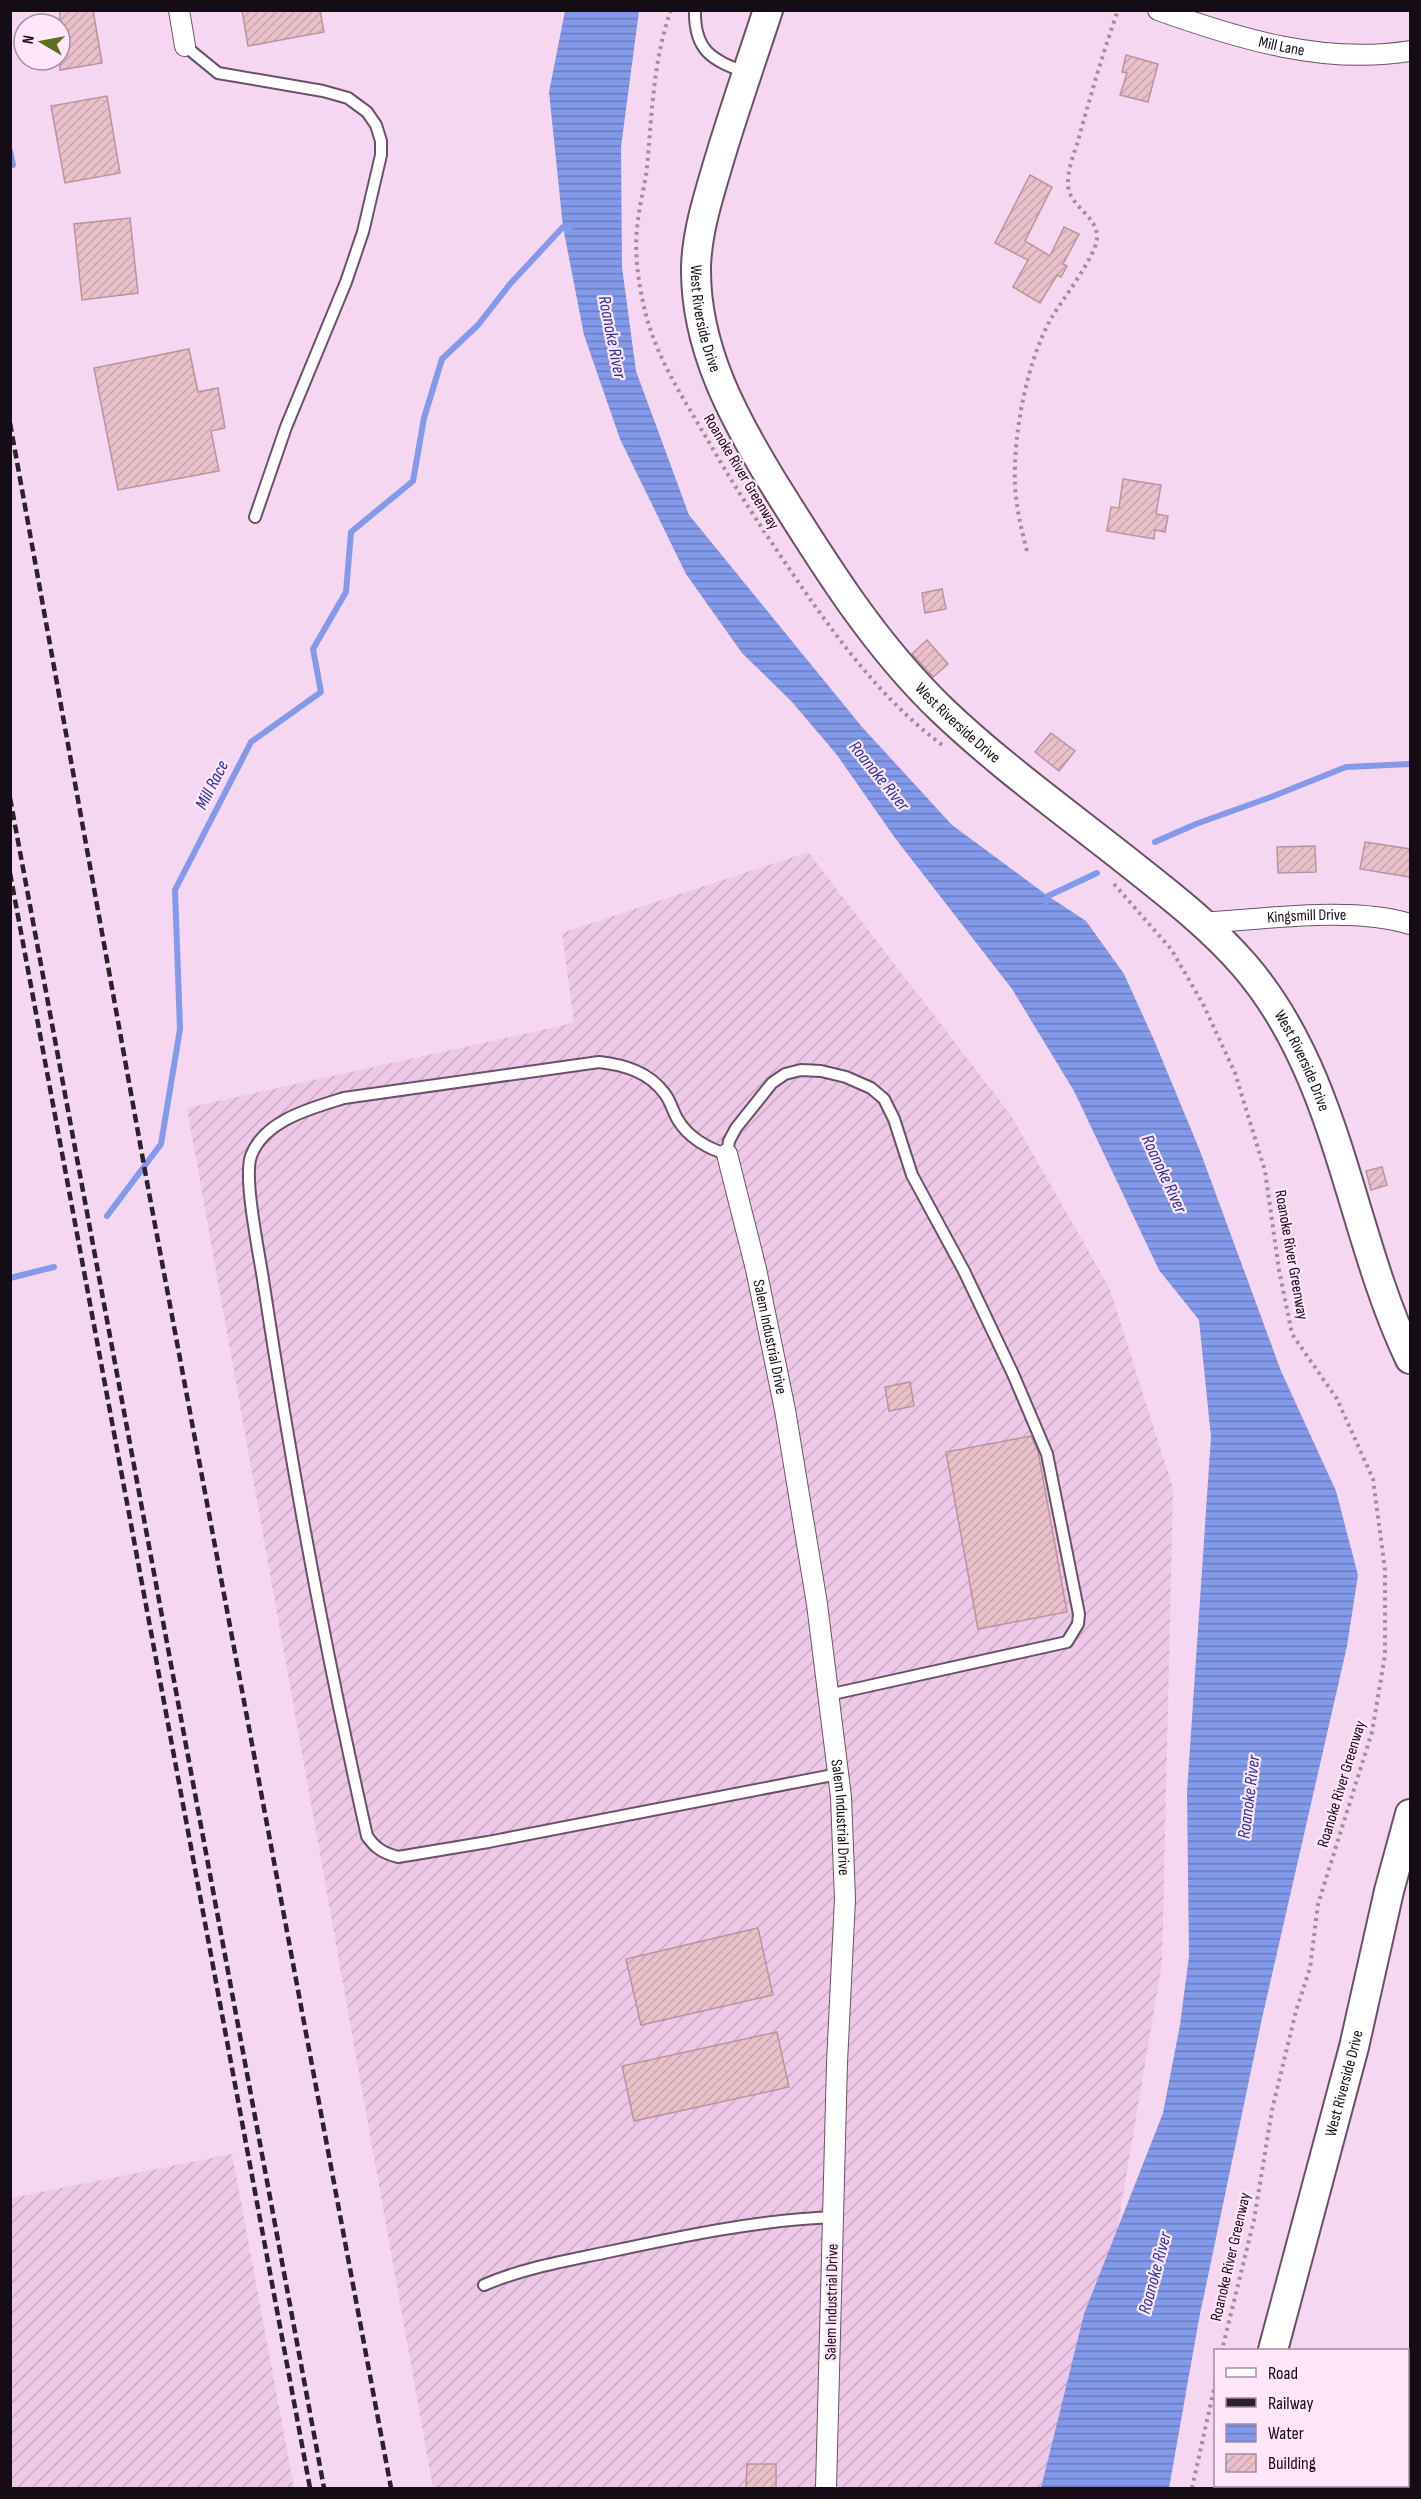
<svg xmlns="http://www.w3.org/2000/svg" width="1421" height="2499" font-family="'Sofia Sans Condensed',sans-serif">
<defs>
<pattern id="industrial-furrows" width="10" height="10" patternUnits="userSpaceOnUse" patternTransform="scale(1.5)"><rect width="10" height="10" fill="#edc8e7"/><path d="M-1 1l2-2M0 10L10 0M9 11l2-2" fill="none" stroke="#caabc5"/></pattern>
<pattern id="water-rules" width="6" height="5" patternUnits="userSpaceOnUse" patternTransform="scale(1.5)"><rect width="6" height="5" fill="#8399ea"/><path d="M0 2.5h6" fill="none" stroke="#6a7bbc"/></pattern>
<pattern id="building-hatch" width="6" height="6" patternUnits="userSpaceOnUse" patternTransform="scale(1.5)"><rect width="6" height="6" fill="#eac1cb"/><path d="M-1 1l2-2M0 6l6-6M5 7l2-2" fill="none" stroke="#c8a5ad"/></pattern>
</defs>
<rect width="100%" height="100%" fill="#f5d7f1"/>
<!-- industrial -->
<path fill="url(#industrial-furrows)" d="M 808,852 L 1010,1114 L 1109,1287 L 1173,1488 L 1162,1963 L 1096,2356 L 1062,2488 L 433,2488 L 187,1108 L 574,1023 L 562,933 Z
M 232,2154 L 294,2488 L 11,2488 L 11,2198 Z"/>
<!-- water -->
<path fill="url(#water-rules)" d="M 565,11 L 639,11 L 621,147 L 622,267 L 636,371 L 689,515 L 862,727 L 952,825 L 1048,896 L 1086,921 L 1124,974 L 1154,1040 L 1200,1151 L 1281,1371 L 1336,1491 L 1358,1575 L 1347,1646 L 1261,2023 L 1199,2319 L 1169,2488 L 1041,2488 L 1084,2314 L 1163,2113 L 1180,2025 L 1189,1956 L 1187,1792 L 1211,1437 L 1199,1320 L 1159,1270 L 1074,1091 L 1012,989 L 895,838 L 837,755 L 792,702 L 742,653 L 686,574 L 620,439 L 584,335 L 563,227 L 549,92 Z"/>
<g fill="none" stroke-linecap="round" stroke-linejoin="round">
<!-- stream -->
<path stroke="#8399ea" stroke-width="6" d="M 10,151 L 13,165
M 1155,842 L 1196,824 L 1271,797 L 1346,767 L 1410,764
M 1046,902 L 1048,896 L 1097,873
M 107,1216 L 161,1144 L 180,1029 L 175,890 L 251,742 L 321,692 L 313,649 L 346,592 L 351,532 L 413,481 L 424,418 L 442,359 L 478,325 L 510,284 L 563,227 L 571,227
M 10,1278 L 54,1267"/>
</g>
<!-- building -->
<path fill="url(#building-hatch)" stroke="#ba939e" stroke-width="1.5" d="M 60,10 L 93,10 L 102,63 L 60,70 Z
M 242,10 L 320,10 L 324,32 L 248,46 Z
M 1126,55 L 1158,64 L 1148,102 L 1120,95 L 1127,73 L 1122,72 Z
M 107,96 L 120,173 L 65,183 L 51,106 Z
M 1030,175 L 1052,187 L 1025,241 L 1050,256 L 1064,227 L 1079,234 L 1063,264 L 1067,266 L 1061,277 L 1057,275 L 1040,303 L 1013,287 L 1028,260 L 995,243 Z
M 130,218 L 138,293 L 82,300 L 74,224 Z
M 189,349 L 198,392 L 218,388 L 225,428 L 211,431 L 219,471 L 118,490 L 94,368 Z
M 1123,479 L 1161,485 L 1156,514 L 1168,516 L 1165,532 L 1155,530 L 1154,539 L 1107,531 L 1111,507 L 1119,508 Z
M 942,589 L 946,609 L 925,613 L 922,593 Z
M 927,640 L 948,664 L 933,677 L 912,654 Z
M 1051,733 L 1075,751 L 1059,771 L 1035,752 Z
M 1365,842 L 1410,849 L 1410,877 L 1360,869 Z
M 1315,846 L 1316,872 L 1278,873 L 1277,847 Z
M 1382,1167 L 1387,1185 L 1371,1190 L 1366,1171 Z
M 910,1382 L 914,1406 L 889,1411 L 885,1387 Z
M 1031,1436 L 1038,1451 L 1067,1612 L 978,1629 L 946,1452 Z
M 758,1928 L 773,1995 L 641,2025 L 626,1959 Z
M 777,2032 L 789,2087 L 634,2121 L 622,2066 Z
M 747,2464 L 776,2464 L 776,2488 L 746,2488 Z"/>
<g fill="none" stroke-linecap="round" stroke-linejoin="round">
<defs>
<path id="lane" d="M 695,10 C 694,51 712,60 747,73
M 185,46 L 218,73 L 323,91 L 348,98 L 367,112 L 376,125 L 381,141 L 381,155 L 363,232 L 346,282 L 286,427 L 255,517
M 828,1695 L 1067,1642 L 1078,1624 L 1079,1614 L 1047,1454 L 1013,1374 L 964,1271 L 912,1175 L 894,1119 L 884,1099 L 871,1088 L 846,1077 L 821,1071 L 801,1070 L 785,1074 L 772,1083 L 736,1128 L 729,1141 L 727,1154 C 708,1149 688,1137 678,1120 C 673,1112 671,1102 665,1094 C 649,1072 625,1065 599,1062 L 344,1098 C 312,1108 264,1120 251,1156 C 243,1179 260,1257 264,1286 C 292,1471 326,1654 367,1836 C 375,1848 383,1853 398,1857 L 488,1842 L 838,1774
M 484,2285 C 523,2268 566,2261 608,2252 C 683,2236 758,2220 834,2217"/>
<g id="street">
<path d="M 179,10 L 185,46"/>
<path id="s1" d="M 1158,10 C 1239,39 1324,65 1410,51"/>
<path id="s2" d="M 1202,923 C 1264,919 1353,906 1410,924"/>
<path id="s3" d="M 727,1154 L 756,1269 L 785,1410 L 817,1604 L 841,1797 L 845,1899 L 837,2063 L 826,2488"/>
</g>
<g id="secondary">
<path id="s4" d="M 768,10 C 751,62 733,113 718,164 C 708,198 697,232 696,267 C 695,347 733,417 774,484 C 824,564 874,645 943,711 C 1003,768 1072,817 1137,869 C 1175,899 1213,929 1245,966 C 1340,1077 1349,1231 1410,1359"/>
<path id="s5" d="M 1273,2350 L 1354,2047 L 1389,1891 L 1410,1814"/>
<path d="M 1239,2488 L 1240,2486"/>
</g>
</defs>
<!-- lane casing -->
<use href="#lane" stroke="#6b5168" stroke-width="14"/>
<!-- street casing -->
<use href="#street" stroke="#6b5168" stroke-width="22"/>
<!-- secondary casing -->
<use href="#secondary" stroke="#6b5168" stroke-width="32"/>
<!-- path -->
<path stroke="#a28c9f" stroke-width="4" stroke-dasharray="3 4.5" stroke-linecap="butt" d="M 671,10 C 653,60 652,115 647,167 C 645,185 640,202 638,220 C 634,247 637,275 643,302 C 653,354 684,399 710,444 C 738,493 769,539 801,586 C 842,645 886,704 945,747
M 1027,551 C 1021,528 1016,507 1015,484 C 1013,434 1027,360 1052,317 C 1063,299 1095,257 1097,239 C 1099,216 1069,207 1068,185 C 1067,171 1074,154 1078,141 C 1090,97 1103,53 1118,10
M 1114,884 L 1171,949 L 1203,1004 L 1235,1073 L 1265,1171 L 1279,1270 L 1292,1334 L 1337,1399 L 1373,1479 L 1385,1570 L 1385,1655 L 1372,1732 L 1318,1904 L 1310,1968 L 1296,2011 L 1272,2110 L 1254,2220 L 1222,2350
M 1192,2488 L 1216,2380"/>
<!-- lane -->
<use href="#lane" stroke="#fff" stroke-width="10"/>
<!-- street -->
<use href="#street" stroke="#fff" stroke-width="20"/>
<!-- secondary -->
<use href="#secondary" stroke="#fff" stroke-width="28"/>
<!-- rail -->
<path stroke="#2d212c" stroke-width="4.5" stroke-dasharray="9 4.5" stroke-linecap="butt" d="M 10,423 L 147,1182 L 391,2488
M 10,798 L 324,2488
M 10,873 L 310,2488"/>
</g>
<g text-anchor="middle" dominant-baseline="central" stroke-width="4.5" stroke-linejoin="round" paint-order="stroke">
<!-- street labels -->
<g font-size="16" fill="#160c15" stroke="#ffe6fb">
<text stroke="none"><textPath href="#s1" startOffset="129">Mill Lane</textPath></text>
<text stroke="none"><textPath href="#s4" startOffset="320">West Riverside Drive</textPath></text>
<text transform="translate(741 472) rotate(59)">Roanoke River Greenway</text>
<text stroke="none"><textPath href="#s4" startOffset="804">West Riverside Drive</textPath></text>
<text stroke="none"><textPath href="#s2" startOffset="105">Kingsmill Drive</textPath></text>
<text stroke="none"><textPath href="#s4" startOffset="1292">West Riverside Drive</textPath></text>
<text transform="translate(1291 1255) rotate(80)">Roanoke River Greenway</text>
<text stroke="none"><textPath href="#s3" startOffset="188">Salem Industrial Drive</textPath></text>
<text transform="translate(1342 1784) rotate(-73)">Roanoke River Greenway</text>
<text stroke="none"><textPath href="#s3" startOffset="674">Salem Industrial Drive</textPath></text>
<text stroke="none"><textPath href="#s5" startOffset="276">West Riverside Drive</textPath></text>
<text transform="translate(1231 2257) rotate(-77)">Roanoke River Greenway</text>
<text transform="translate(832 2302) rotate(-89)">Salem Industrial Drive</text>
</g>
<!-- water labels -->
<g font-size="18" font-style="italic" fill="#283592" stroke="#ffe6fb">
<text transform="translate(612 337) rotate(79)">Roanoke River</text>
<text transform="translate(879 776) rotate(51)">Roanoke River</text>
<text transform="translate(212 785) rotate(-63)">Mill Race</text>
<text transform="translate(1164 1174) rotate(65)">Roanoke River</text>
<text transform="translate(1249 1797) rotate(-83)">Roanoke River</text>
<text transform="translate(1155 2273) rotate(-75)">Roanoke River</text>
</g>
</g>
<!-- border -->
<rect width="1421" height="2499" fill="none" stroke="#160c15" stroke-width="24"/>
<!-- legend -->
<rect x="1214" y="2349" width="195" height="138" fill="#ffe6fb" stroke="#a28f9f" stroke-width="1.5"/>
<rect x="1226" y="2368" width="30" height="9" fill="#ffffff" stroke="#a28f9f" stroke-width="1.5"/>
<text x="1268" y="2379" font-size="18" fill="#160c15">Road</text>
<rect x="1226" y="2398" width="30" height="9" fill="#2d212c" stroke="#a28f9f" stroke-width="1.5"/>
<text x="1268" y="2409" font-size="18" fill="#160c15">Railway</text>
<rect x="1226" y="2424" width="30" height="18" fill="url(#water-rules)" stroke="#a28f9f" stroke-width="1.5"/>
<text x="1268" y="2439" font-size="18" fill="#160c15">Water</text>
<rect x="1226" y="2454" width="30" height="18" fill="url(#building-hatch)" stroke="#a28f9f" stroke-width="1.5"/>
<text x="1268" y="2469" font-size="18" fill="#160c15">Building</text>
<!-- north arrow -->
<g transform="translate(42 42) rotate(280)"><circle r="28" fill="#ffe6fb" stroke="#a28f9f" stroke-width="1.5"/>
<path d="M0-4.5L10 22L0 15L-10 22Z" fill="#5e6f1c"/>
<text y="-9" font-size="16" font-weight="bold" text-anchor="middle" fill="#160c15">N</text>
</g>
</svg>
